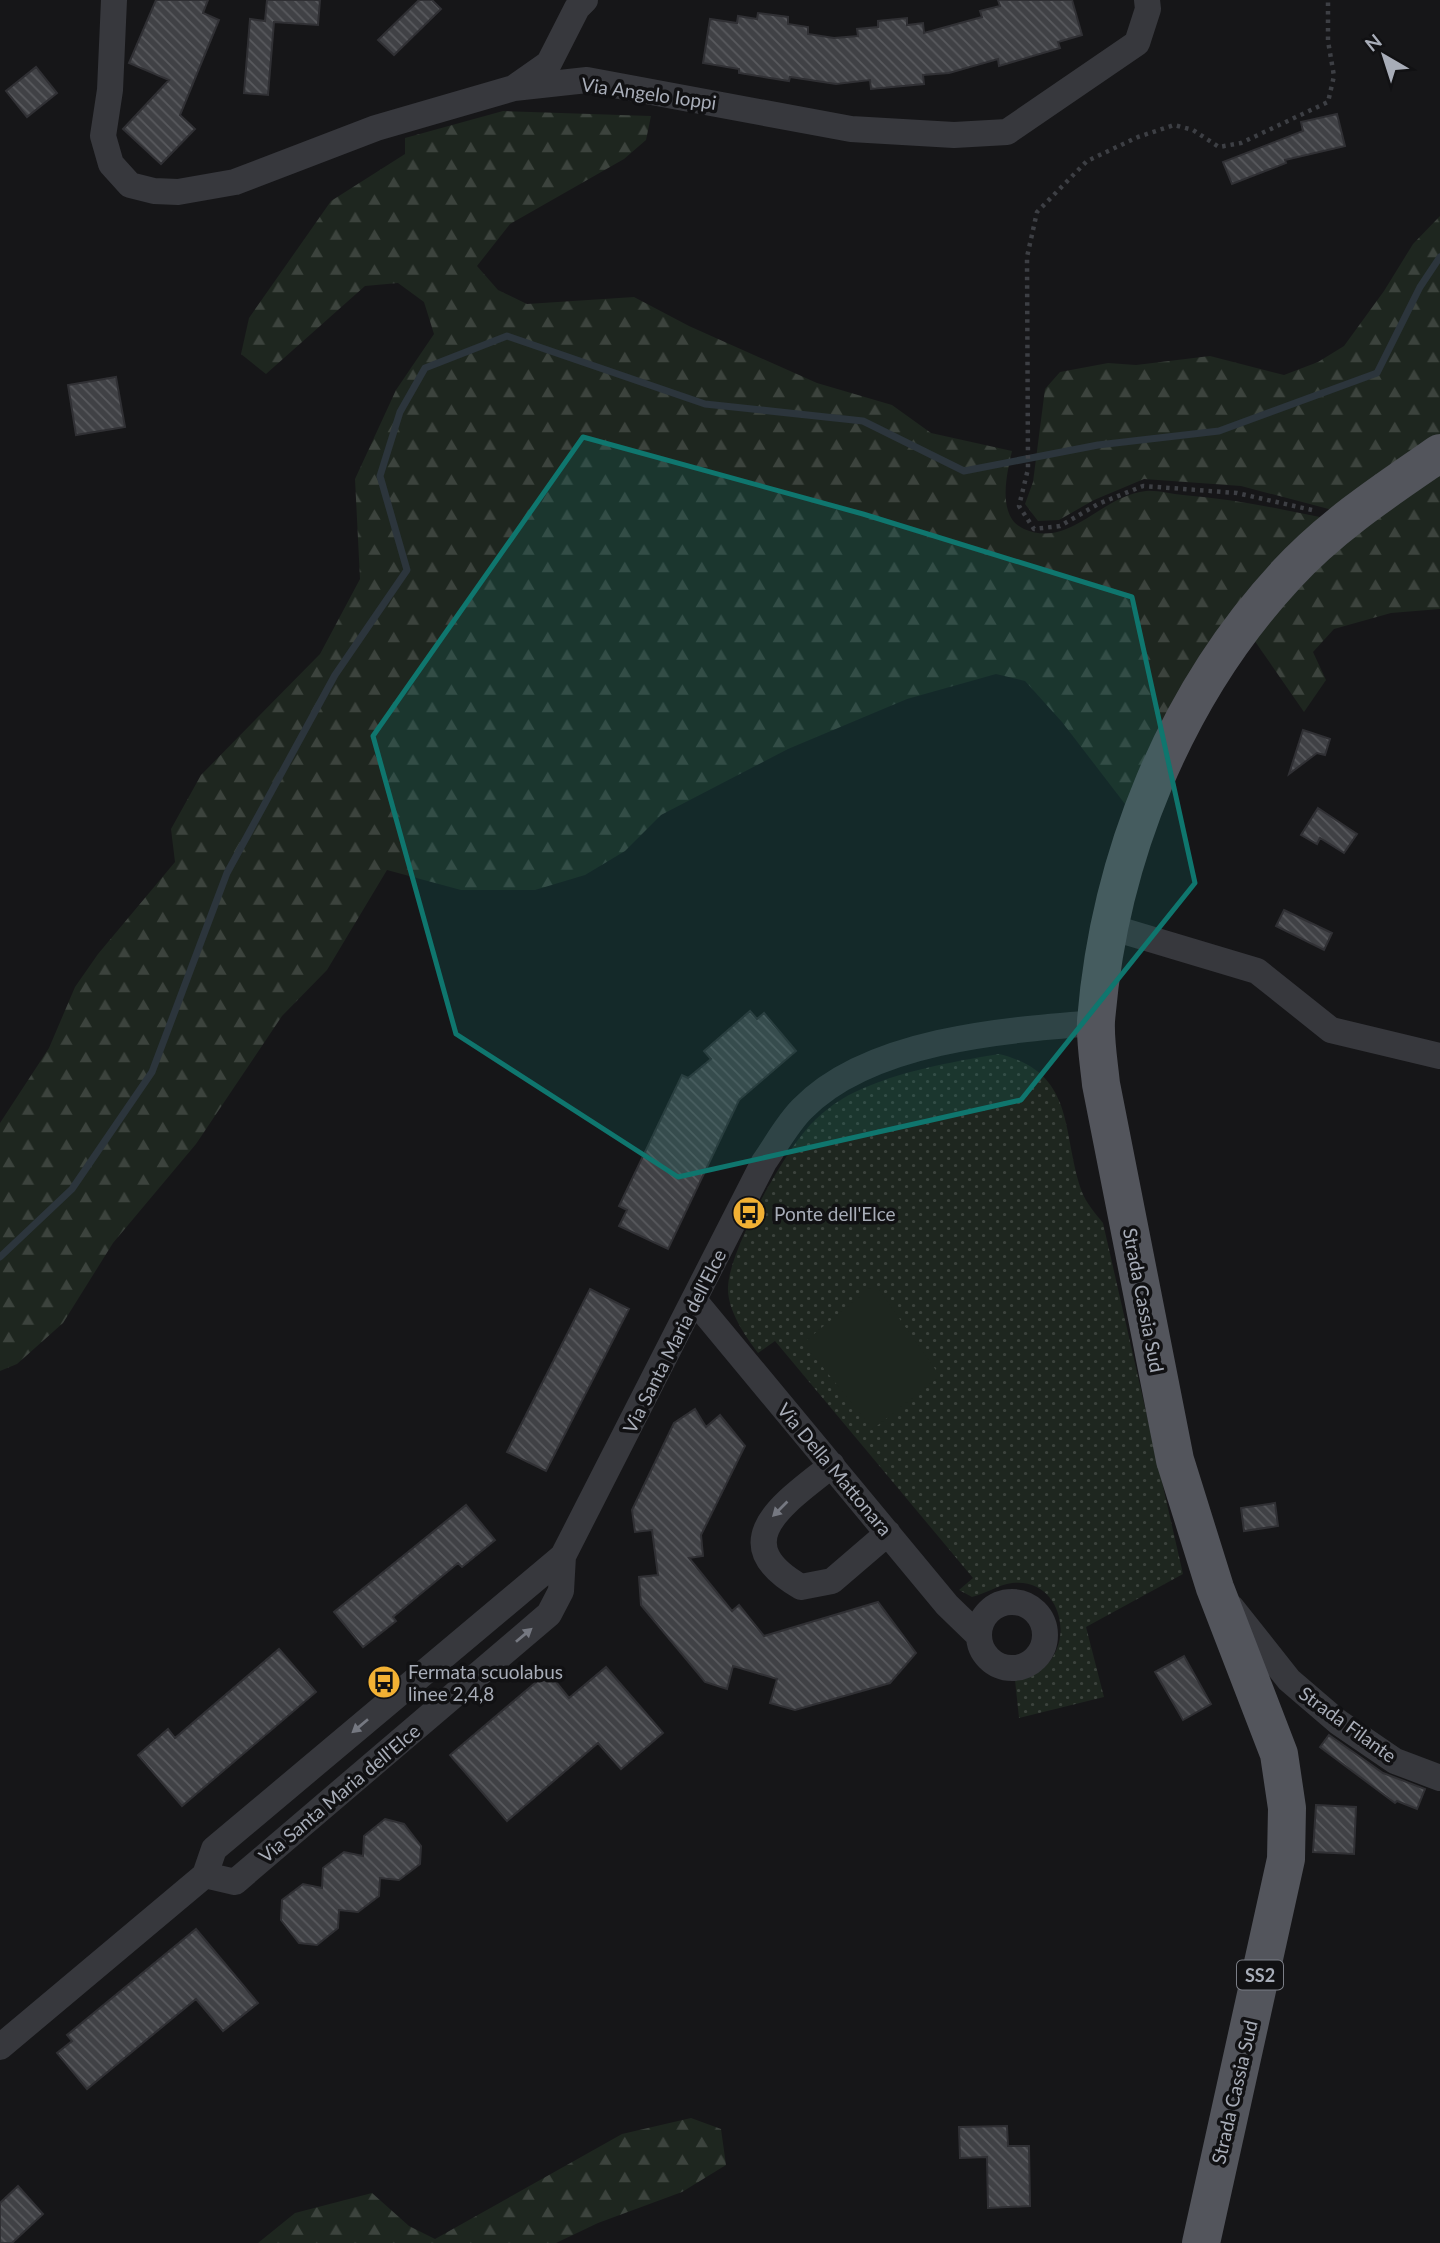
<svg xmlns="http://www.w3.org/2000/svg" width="1440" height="2243" font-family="Lato,sans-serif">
<defs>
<pattern id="grass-dots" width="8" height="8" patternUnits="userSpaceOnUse" patternTransform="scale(1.75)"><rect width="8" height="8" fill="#1e261f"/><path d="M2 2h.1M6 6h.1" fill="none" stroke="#3c433d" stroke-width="1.8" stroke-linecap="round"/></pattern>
<pattern id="forest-firs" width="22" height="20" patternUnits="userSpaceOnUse" patternTransform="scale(1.75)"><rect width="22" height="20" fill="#1e261f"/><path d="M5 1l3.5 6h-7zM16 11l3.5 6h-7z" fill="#3c433d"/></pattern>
<pattern id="building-back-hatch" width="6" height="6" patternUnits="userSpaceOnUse" patternTransform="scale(1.75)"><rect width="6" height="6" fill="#404145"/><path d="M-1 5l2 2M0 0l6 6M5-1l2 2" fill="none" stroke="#595a5e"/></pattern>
</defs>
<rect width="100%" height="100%" fill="#161618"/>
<!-- grass -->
<path fill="url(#grass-dots)" d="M 999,1054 C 1077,1073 1061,1133 1082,1192 C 1086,1203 1096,1214 1103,1223 L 1183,1574 L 1086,1627 L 1104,1697 L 1019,1718 L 1015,1680 C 1082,1670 1070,1576 1012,1583 C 998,1585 985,1594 972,1597 L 959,1590 L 973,1578 L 775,1341 L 758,1353 C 745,1336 727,1310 728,1287 C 729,1251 781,1159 805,1131 C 818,1115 836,1101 855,1092 C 899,1071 951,1062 999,1054 Z"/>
<!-- forest -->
<path fill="url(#forest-firs)" d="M 503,111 L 651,116 L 646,140 L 624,159 L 510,224 L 477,266 L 498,290 L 527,304 L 634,297 L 689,326 L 817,383 L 892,405 L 931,433 L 1012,451 C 1007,473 996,517 1024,529 C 1070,549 1100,496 1146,491 C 1157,490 1171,494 1183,495 C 1233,499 1281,509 1330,519 L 1191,683 L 1125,804 L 1062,722 L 1025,681 L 996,674 L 907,699 L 788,749 L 661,815 L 625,851 L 585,875 L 535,890 L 461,890 L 387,870 L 327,970 L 282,1016 L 196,1144 L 113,1243 L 63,1323 L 17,1364 L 0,1371 L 0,1123 L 49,1048 L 75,987 L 98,954 L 175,862 L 171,829 L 201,775 L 320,654 L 360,579 L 355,479 L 396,390 L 434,334 L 424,302 L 398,283 L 365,286 L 266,374 L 241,354 L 249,318 L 331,201 L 405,154 L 405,138 Z
M 1440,216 L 1440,441 L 1340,512 L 1241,486 L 1144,479 L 1094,500 L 1059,520 L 1038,521 L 1025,504 L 1033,482 L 1045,389 L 1060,372 L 1108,363 L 1136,365 L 1210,356 L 1284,375 L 1318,362 L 1344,346 L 1384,291 L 1413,244 Z
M 1440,470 L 1440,609 L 1391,613 L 1334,629 L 1313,652 L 1326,680 L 1304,712 L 1252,637 L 1355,529 Z
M 691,2118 L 721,2129 L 726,2165 L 682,2192 L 598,2223 L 556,2243 L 258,2243 L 295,2213 L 372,2193 L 409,2226 L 435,2239 L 622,2134 Z"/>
<!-- park -->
<path fill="#1e261f" d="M 875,1284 L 940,1376 L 873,1429 L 803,1343 Z"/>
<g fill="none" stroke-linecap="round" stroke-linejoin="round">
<!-- stream -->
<path stroke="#2c353c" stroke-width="7" d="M 0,1257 L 72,1189 L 152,1072 L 227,873 L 335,675 L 407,570 L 380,476 L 400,412 L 425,368 L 507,336 L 705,404 L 863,421 L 964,471 L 1098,445 L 1219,431 L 1377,373 L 1420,287 L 1440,257"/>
</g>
<!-- building -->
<path fill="url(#building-back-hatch)" stroke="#303034" stroke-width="2" d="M 156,0 L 208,0 L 203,13 L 219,20 L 180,115 L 195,129 L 161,164 L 123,129 L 169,80 L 129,63 Z
M 267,0 L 320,0 L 318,25 L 274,22 L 268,95 L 244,93 L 250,19 L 265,21 Z
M 419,0 L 432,0 L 441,9 L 394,55 L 378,40 Z
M 998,0 L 1072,0 L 1082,35 L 1058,42 L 1060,48 L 999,66 L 998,59 L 949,73 L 923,75 L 924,84 L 871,89 L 870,80 L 836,84 L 790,77 L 789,81 L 739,73 L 739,69 L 703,63 L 710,19 L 737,23 L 738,16 L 757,19 L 758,13 L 788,17 L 788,24 L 808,27 L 808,34 L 834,38 L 858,36 L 857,29 L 878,27 L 878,21 L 907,18 L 907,25 L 923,23 L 924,33 L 982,17 L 980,11 L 1000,6 Z
M 36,67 L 57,93 L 27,117 L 6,91 Z
M 1337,114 L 1345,146 L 1285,160 L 1286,163 L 1232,184 L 1223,162 L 1303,131 L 1301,122 Z
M 116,377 L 125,427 L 76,435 L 68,385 Z
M 1303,730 L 1330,739 L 1325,755 L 1317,753 L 1289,774 Z
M 1318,808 L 1357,834 L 1344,853 L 1320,838 L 1317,844 L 1301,835 Z
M 1284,910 L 1332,933 L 1324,950 L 1276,926 Z
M 750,1011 L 757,1019 L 764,1013 L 796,1051 L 739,1100 L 668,1249 L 619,1226 L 627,1210 L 619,1206 L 682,1075 L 688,1078 L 711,1059 L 704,1051 Z
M 590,1289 L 629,1309 L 546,1471 L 507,1452 Z
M 695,1409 L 706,1427 L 720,1415 L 745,1446 L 701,1535 L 703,1556 L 689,1558 L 732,1611 L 739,1605 L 764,1636 L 878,1602 L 916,1653 L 890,1683 L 795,1710 L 770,1703 L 777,1679 L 733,1666 L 727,1689 L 705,1682 L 641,1605 L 639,1577 L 658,1575 L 652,1530 L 635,1532 L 632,1510 L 674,1423 Z
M 1275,1503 L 1278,1526 L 1244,1531 L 1241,1508 Z
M 466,1505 L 495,1540 L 462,1567 L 458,1563 L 418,1596 L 393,1617 L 396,1621 L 363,1647 L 334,1612 Z
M 279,1649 L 316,1692 L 182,1806 L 138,1755 L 168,1729 L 175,1738 Z
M 1184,1656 L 1211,1704 L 1183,1720 L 1155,1672 Z
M 606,1667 L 663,1733 L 621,1769 L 598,1743 L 507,1821 L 450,1755 L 548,1672 L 569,1698 Z
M 1329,1735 L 1383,1773 L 1425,1789 L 1417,1809 L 1397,1801 L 1395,1803 L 1320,1747 Z
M 1316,1805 L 1356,1807 L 1354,1854 L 1313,1852 Z
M 385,1819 L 404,1824 L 421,1846 L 420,1864 L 399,1880 L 380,1878 L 379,1896 L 358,1912 L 339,1910 L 338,1928 L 317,1945 L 299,1943 L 281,1920 L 282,1900 L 303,1884 L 322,1888 L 323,1868 L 344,1852 L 363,1856 L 364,1836 Z
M 196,1929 L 258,2003 L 223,2031 L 196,1999 L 87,2089 L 57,2053 L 72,2041 L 67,2035 Z
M 1007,2126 L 1008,2146 L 1029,2146 L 1030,2206 L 988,2208 L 987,2157 L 960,2158 L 959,2127 Z
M 18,2186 L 43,2214 L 12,2243 L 0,2243 L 0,2203 Z"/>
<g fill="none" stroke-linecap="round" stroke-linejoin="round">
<!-- path -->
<path stroke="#3d3f44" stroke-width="4.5" stroke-dasharray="3.5 5" stroke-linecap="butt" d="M 1312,510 L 1237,493 L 1143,486 L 1098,504 L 1060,526 L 1034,529 L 1019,506 L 1028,469 L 1027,257 L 1037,212 L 1087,161 L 1138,137 L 1174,125 L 1193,130 L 1219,147 L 1241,143 L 1328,102 L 1334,76 L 1328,41 L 1328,0"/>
<!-- street -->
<path stroke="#37383d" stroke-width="26" d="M 114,0 L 110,90 L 103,136 L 111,164 L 130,185 L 154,191 L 178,192 L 235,182 L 376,128 L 514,88 L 587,80 L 851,129 L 954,135 L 1007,132 L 1137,43 L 1148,9 L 1147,0
M 515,87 L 549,63 L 577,8 L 585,0
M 1110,927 L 1257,971 L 1331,1030 L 1440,1056
M 694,1300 L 947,1605 L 979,1636
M 832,1465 C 788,1501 721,1541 801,1587 L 832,1581 L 888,1533
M979 1635a33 33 0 1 1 66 0a33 33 0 1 1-66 0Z
M 1232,1608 L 1289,1680 L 1338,1722 L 1395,1761 L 1440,1778
M 205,1875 L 235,1882 L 549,1614 L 561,1591 L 563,1556
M 0,2047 L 205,1875 L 214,1849 L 563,1556 L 764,1162 C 776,1145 787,1124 802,1109 C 869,1040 1005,1030 1096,1023"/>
<!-- primary -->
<path stroke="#53555c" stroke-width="38" d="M 1201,2243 L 1286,1859 L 1287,1808 L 1279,1754 L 1215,1588 L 1175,1460 L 1101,1084 C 1099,1064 1095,1041 1096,1021 C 1109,858 1175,695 1286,575 C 1331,526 1386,490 1440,453"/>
</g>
<!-- one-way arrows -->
<defs><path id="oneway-solid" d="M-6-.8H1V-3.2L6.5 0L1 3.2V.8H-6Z" transform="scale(1.75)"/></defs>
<g fill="#757881">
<use href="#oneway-solid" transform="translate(780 1509) rotate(135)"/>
<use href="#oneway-solid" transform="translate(524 1635) rotate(-40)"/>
<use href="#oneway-solid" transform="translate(360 1726) rotate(140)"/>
</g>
<!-- marked area -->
<path fill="#0f766e" fill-opacity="0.2" stroke="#0f766e" stroke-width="5" stroke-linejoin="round" d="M 583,437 L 863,514 L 1132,597 L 1195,883 L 1021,1100 L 678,1177 L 456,1034 L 373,736 Z"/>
<!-- icons -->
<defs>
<symbol id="bus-disc" viewBox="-11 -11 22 22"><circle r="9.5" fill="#f2b134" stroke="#111113"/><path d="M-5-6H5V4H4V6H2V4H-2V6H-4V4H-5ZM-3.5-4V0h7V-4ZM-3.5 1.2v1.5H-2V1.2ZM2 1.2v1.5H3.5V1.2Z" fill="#111"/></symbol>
</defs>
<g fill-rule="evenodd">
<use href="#bus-disc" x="730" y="1194" width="38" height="38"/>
<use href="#bus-disc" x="365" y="1663" width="38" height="38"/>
</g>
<g text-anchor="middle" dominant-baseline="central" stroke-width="7" stroke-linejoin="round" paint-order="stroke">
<!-- shield labels -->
<rect fill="#111113" stroke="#7b7e86" stroke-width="2" x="1237" y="1960.5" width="46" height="29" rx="5"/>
<g font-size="18" font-weight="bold" fill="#a8adb8">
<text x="1260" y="1975">SS2</text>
</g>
<!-- street labels -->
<g font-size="19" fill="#a8adb8" stroke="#111113">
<text transform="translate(649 93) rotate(8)">Via Angelo Ioppi</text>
<text transform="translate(1144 1300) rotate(79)">Strada Cassia Sud</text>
<text transform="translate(674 1341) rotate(-63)">Via Santa Maria dell'Elce</text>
<text transform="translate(835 1469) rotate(50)">Via Della Mattonara</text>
<text transform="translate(1348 1724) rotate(36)">Strada Filante</text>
<text transform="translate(339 1793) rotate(-40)">Via Santa Maria dell'Elce</text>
<text transform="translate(1234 2092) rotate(-77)">Strada Cassia Sud</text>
</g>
<!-- poi labels -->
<g font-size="19" fill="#a8adb8" stroke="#111113" text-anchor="start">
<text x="774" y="1213">Ponte dell'Elce</text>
<text x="408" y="1671">Fermata scuolabus<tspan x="408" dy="22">linee 2,4,8</tspan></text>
</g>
</g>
<!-- north arrow -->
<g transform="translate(1384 56) rotate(321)" stroke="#111113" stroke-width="5" paint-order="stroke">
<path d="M0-5L12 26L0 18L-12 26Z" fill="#a8adb8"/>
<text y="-10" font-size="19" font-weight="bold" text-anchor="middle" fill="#a8adb8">N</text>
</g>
</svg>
